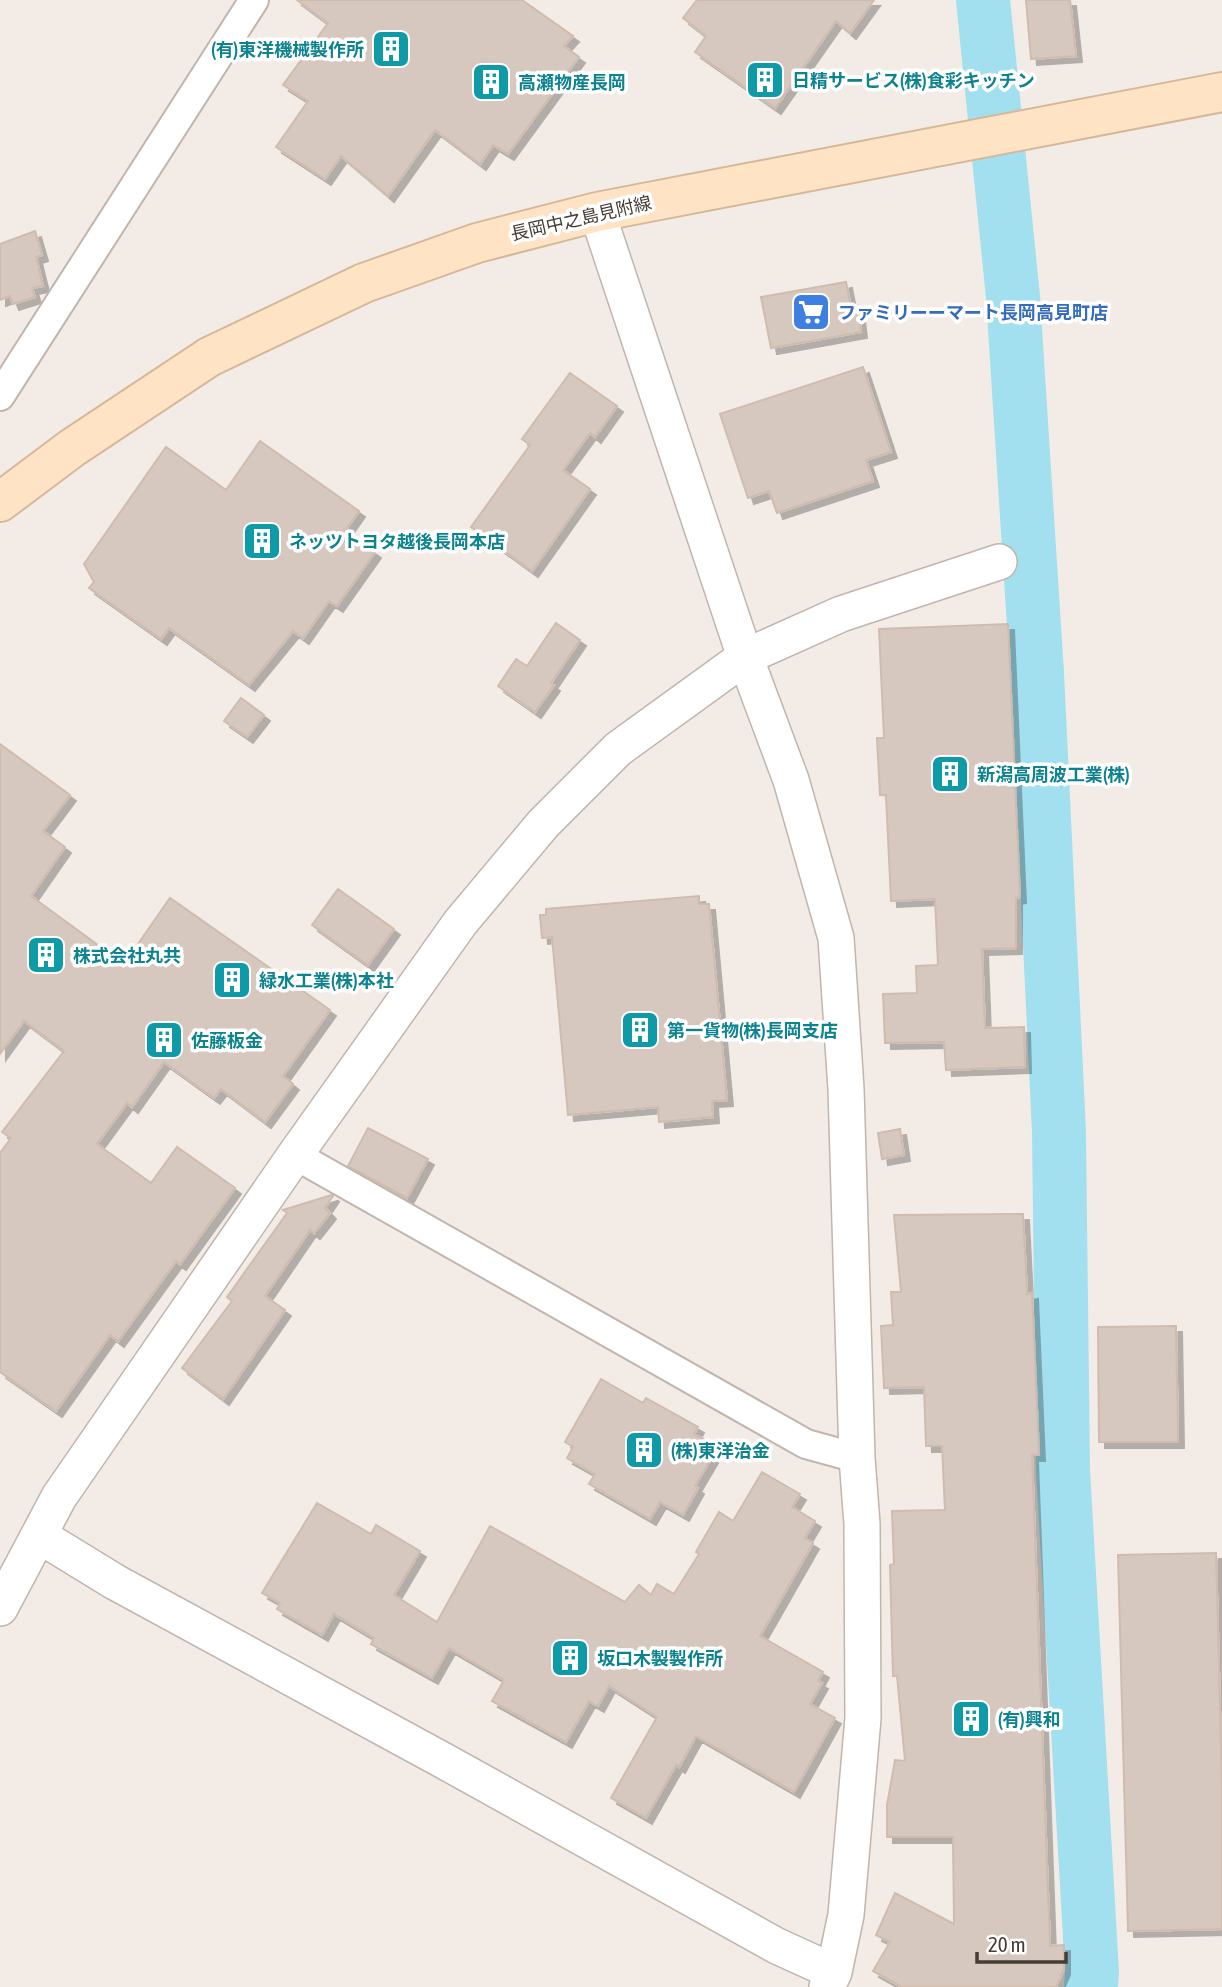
<svg xmlns="http://www.w3.org/2000/svg" width="1222" height="1987" font-family="'Asap Condensed','Noto Sans JP',sans-serif">
<defs>
<filter id="shadow"><feDropShadow dx="6" dy="6" stdDeviation="0" flood-color="#0004"/></filter>
</defs>
<rect width="100%" height="100%" fill="#f3ece6"/>
<g fill="none" stroke-linecap="round" stroke-linejoin="round">
<!-- river -->
<path stroke="#a3e0ef" stroke-width="54" d="M 983,0 L 1013,297 L 1037,673 L 1059,1132 L 1063,1470 L 1092,1972 L 1091,1987"/>
</g>
<!-- building -->
<path fill="#d7c8bf" stroke="#cfbcaf" stroke-width="2" filter="url(#shadow)" d="M 297,0 L 522,0 L 573,36 L 564,46 L 579,57 L 508,154 L 493,145 L 480,164 L 435,130 L 388,196 L 341,156 L 325,179 L 276,147 L 308,101 L 283,85 L 328,23 Z
M 697,0 L 874,0 L 850,33 L 836,21 L 775,108 L 695,52 L 706,36 L 683,18 Z
M 1026,0 L 1070,0 L 1076,56 L 1031,59 Z
M 35,231 L 42,255 L 36,257 L 43,286 L 32,288 L 35,297 L 13,304 L 10,296 L 0,300 L 0,244 Z
M 846,282 L 851,308 L 858,306 L 861,332 L 771,348 L 761,297 Z
M 863,367 L 891,452 L 866,460 L 873,481 L 777,513 L 769,491 L 748,498 L 720,414 Z
M 570,373 L 617,406 L 595,437 L 590,433 L 563,470 L 590,489 L 532,571 L 471,527 L 530,445 L 522,439 Z
M 260,441 L 359,511 L 345,531 L 375,552 L 337,606 L 329,601 L 303,638 L 293,631 L 249,685 L 169,628 L 161,639 L 89,588 L 94,582 L 84,564 L 166,447 L 226,490 Z
M 556,623 L 580,640 L 551,683 L 554,685 L 535,712 L 498,686 L 516,659 L 527,666 Z
M 1008,624 L 1020,897 L 1016,898 L 1016,948 L 982,949 L 985,1028 L 1024,1027 L 1025,1067 L 946,1070 L 944,1042 L 885,1043 L 883,994 L 917,993 L 916,966 L 938,965 L 935,899 L 891,901 L 886,795 L 880,795 L 877,738 L 884,738 L 879,629 Z
M 241,698 L 264,715 L 247,737 L 224,721 Z
M 0,744 L 70,795 L 43,831 L 65,847 L 31,896 L 124,964 L 170,898 L 330,1010 L 283,1076 L 293,1084 L 265,1122 L 221,1089 L 214,1098 L 164,1062 L 132,1107 L 127,1103 L 97,1144 L 151,1183 L 177,1147 L 235,1188 L 180,1264 L 176,1261 L 118,1341 L 110,1335 L 56,1411 L 0,1372 L 0,1153 L 11,1138 L 2,1132 L 64,1051 L 24,1021 L 0,1054 Z
M 338,889 L 394,929 L 368,965 L 312,925 Z
M 699,896 L 699,904 L 709,904 L 727,1100 L 712,1101 L 713,1117 L 659,1122 L 658,1107 L 568,1115 L 552,937 L 542,938 L 540,915 L 546,915 L 546,909 Z
M 368,1128 L 428,1159 L 407,1198 L 348,1166 Z
M 900,1129 L 904,1155 L 882,1159 L 878,1133 Z
M 332,1195 L 333,1196 L 325,1208 L 330,1213 L 314,1233 L 310,1230 L 265,1296 L 285,1310 L 223,1399 L 182,1368 L 232,1301 L 227,1297 L 287,1213 L 283,1210 Z
M 1023,1214 L 1027,1294 L 1032,1293 L 1039,1455 L 1032,1455 L 1050,1946 L 1064,1945 L 1064,1969 L 1056,1987 L 902,1987 L 873,1971 L 890,1942 L 876,1935 L 895,1893 L 954,1924 L 953,1837 L 887,1837 L 887,1805 L 895,1760 L 905,1761 L 897,1676 L 893,1676 L 890,1565 L 894,1564 L 892,1511 L 945,1510 L 942,1446 L 926,1446 L 924,1387 L 884,1388 L 881,1326 L 893,1325 L 891,1292 L 901,1292 L 894,1215 Z
M 1176,1326 L 1178,1442 L 1099,1442 L 1098,1327 Z
M 601,1379 L 643,1403 L 646,1398 L 698,1427 L 694,1434 L 718,1447 L 695,1486 L 698,1488 L 683,1515 L 660,1502 L 650,1519 L 589,1484 L 595,1474 L 567,1458 L 573,1447 L 565,1442 Z
M 762,1472 L 800,1494 L 792,1507 L 815,1521 L 805,1538 L 813,1543 L 760,1636 L 823,1672 L 818,1681 L 822,1683 L 810,1704 L 835,1718 L 794,1792 L 696,1736 L 679,1767 L 676,1765 L 646,1818 L 611,1798 L 657,1717 L 609,1686 L 598,1706 L 589,1701 L 566,1742 L 492,1701 L 504,1680 L 449,1648 L 432,1678 L 371,1644 L 374,1638 L 334,1614 L 322,1635 L 277,1609 L 280,1603 L 262,1593 L 317,1503 L 371,1534 L 376,1525 L 420,1551 L 394,1595 L 437,1622 L 490,1526 L 625,1602 L 639,1585 L 651,1595 L 657,1584 L 674,1594 L 699,1554 L 696,1552 L 719,1512 L 733,1521 Z
M 1216,1553 L 1222,1788 L 1222,1929 L 1128,1931 L 1118,1555 Z"/>
<g fill="none" stroke-linecap="round" stroke-linejoin="round">
<defs>
<path id="minor" d="M 0,396 L 254,0
M 295,1155 L 806,1444 L 857,1458"/>
<path id="tertiary" d="M 597,212 L 745,657 L 791,780 L 836,938 L 846,1089 L 857,1458 L 862,1524 L 863,1718 L 846,1915 L 834,1972 L 827,1987
M 40,1536 L 115,1582 L 446,1762 L 777,1946 L 834,1972
M 0,1608 L 59,1497 L 295,1155 L 460,923 L 543,824 L 618,749 L 745,657 L 841,614 L 999,562"/>
<path id="secondary" d="M 0,502 L 72,448 L 209,357 L 364,283 L 477,243 L 597,212 L 1222,92"/>
</defs>
<!-- minor casing -->
<use href="#minor" stroke="#c1b5ac" stroke-width="32"/>
<!-- tertiary casing -->
<use href="#tertiary" stroke="#c1b5ac" stroke-width="38"/>
<!-- secondary casing -->
<use href="#secondary" stroke="#d5b899" stroke-width="42"/>
<!-- minor -->
<use href="#minor" stroke="#fff" stroke-width="28"/>
<!-- tertiary -->
<use href="#tertiary" stroke="#fff" stroke-width="35"/>
<!-- secondary -->
<use href="#secondary" stroke="#fee4c5" stroke-width="38"/>
</g>
<!-- icons -->
<defs>
<symbol id="building-square" viewBox="-11 -11 22 22"><rect x="-9" y="-9" width="18" height="18" rx="4" fill="#0f9aa8" stroke="#fff"/><path d="M-4-6H4V6H1V3H-1V6H-4ZM-2.5-4.3h1.7v1.8h-1.7ZM.8-4.3h1.7v1.8H.8ZM-2.5-1h1.7V.8h-1.7ZM.8-1h1.7V.8H.8Z" fill="#fff"/></symbol>
<symbol id="supermarket-square" viewBox="-11 -11 22 22"><rect x="-9" y="-9" width="18" height="18" rx="4" fill="#3f7fe0" stroke="#fff"/><path d="M-6-5.5h2.5l.6 2H6L4.5 2H-2.5L-4.4-4H-6ZM-1.5 3.2a1.3 1.3 0 1 0 .1 0ZM3 3.2a1.3 1.3 0 1 0 .1 0Z" fill="#fff"/></symbol>
</defs>
<g fill-rule="evenodd">
<use href="#building-square" x="369" y="27" width="44" height="44"/>
<use href="#building-square" x="743" y="58" width="44" height="44"/>
<use href="#building-square" x="469" y="60" width="44" height="44"/>
<use href="#supermarket-square" x="789" y="290" width="44" height="44"/>
<use href="#building-square" x="240" y="519" width="44" height="44"/>
<use href="#building-square" x="928" y="752" width="44" height="44"/>
<use href="#building-square" x="24" y="933" width="44" height="44"/>
<use href="#building-square" x="210" y="958" width="44" height="44"/>
<use href="#building-square" x="618" y="1008" width="44" height="44"/>
<use href="#building-square" x="142" y="1018" width="44" height="44"/>
<use href="#building-square" x="622" y="1428" width="44" height="44"/>
<use href="#building-square" x="548" y="1636" width="44" height="44"/>
<use href="#building-square" x="949" y="1697" width="44" height="44"/>
</g>
<g text-anchor="middle" dominant-baseline="central" stroke-width="7" stroke-linejoin="round" paint-order="stroke">
<!-- culture labels -->
<g font-size="18" font-weight="bold" fill="#0d838f" stroke="#fff" text-anchor="start">
<text x="364" y="49" text-anchor="end">(有)東洋機械製作所</text>
<text x="792" y="80">日精サービス(株)食彩キッチン</text>
<text x="518" y="82">高瀬物産長岡</text>
<text x="289" y="541">ネッツトヨタ越後長岡本店</text>
<text x="977" y="774">新潟高周波工業(株)</text>
<text x="73" y="955">株式会社丸共</text>
<text x="259" y="980">緑水工業(株)本社</text>
<text x="667" y="1030">第一貨物(株)長岡支店</text>
<text x="191" y="1040">佐藤板金</text>
<text x="671" y="1450">(株)東洋治金</text>
<text x="597" y="1658">坂口木製製作所</text>
<text x="998" y="1719">(有)興和</text>
</g>
<!-- street labels -->
<g font-size="18" fill="#453c35" stroke="#fff">
<text transform="translate(581 218) rotate(-13)">長岡中之島見附線</text>
</g>
<!-- shop labels -->
<g font-size="18" font-weight="bold" fill="#366cbe" stroke="#fff" text-anchor="start">
<text x="838" y="312">ファミリーーマート長岡高見町店</text>
</g>
</g>
<!-- scale -->
<path d="M977 1952v10h89v-10" fill="none" stroke="#453c35" stroke-width="3.5"/>
<text x="988" y="1952" font-size="21" fill="#453c35" stroke="#ffffff" stroke-width="5" paint-order="stroke">20 m</text>
</svg>
